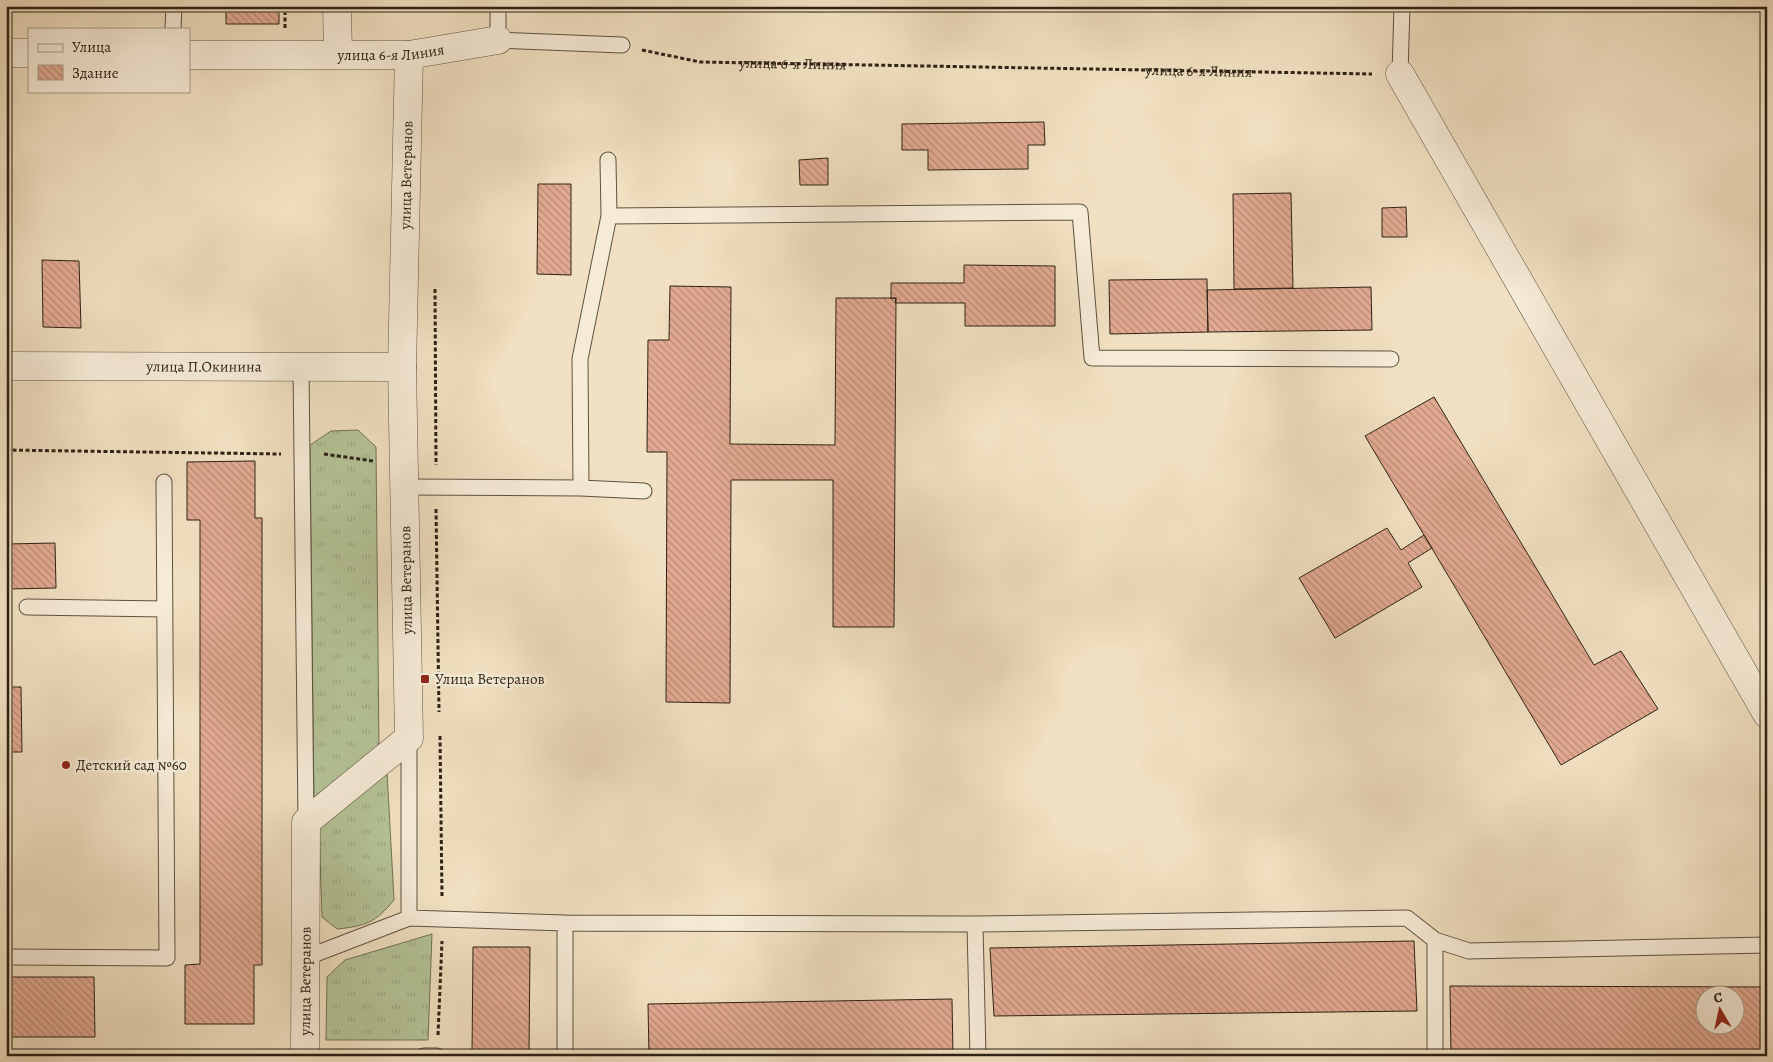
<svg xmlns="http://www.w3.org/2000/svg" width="1773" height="1062" font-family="Alegreya,serif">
<defs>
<pattern id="grass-tufts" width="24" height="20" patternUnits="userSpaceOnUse" patternTransform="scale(1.25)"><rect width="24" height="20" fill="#b4c397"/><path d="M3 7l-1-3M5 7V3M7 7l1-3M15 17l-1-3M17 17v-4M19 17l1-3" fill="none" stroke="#9ba781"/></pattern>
<pattern id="building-back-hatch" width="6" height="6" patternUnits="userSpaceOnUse" patternTransform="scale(1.25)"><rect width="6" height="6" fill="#e3aa92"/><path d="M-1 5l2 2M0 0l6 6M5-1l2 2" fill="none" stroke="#b88a76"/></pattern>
</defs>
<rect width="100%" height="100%" fill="#f1e0c1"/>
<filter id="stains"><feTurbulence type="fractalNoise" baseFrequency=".004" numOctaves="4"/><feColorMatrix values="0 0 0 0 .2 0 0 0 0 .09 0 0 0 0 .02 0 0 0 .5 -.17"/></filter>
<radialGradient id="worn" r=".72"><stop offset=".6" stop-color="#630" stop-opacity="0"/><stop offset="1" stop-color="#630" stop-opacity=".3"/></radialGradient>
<!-- grass -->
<path fill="url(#grass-tufts)" stroke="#707256" d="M 358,430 L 376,447 L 379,750 L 314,801 L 310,445 L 331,431 Z
M 387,772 L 394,900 C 375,923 366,926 337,929 L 322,917 L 319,828 Z
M 432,934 L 428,1040 L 326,1040 L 327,977 L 345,960 Z"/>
<!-- building -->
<path fill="url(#building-back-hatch)" stroke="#2c2215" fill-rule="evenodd" d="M 226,6 L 279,6 L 279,24 L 226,24 Z
M 807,6 L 856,6 L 856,11 L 808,12 Z
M 1044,122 L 1045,145 L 1028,145 L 1028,169 L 928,170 L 928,150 L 902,150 L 902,124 Z
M 828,158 L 828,185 L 800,185 L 799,160 Z
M 538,184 L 571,184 L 571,275 L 537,274 Z
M 1291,193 L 1293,288 L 1234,289 L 1233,194 Z
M 1406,207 L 1407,237 L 1382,237 L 1382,208 Z
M 42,260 L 79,261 L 81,328 L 43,327 Z
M 964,265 L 1055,266 L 1055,326 L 965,326 L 965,303 L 895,303 L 896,298 L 891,299 L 891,283 L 964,283 Z
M 1207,279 L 1208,332 L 1110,334 L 1109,280 Z
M 670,286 L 731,287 L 730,444 L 835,445 L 836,298 L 896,298 L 894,627 L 833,627 L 833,480 L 731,480 L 730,703 L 666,702 L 667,452 L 647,452 L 648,340 L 669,340 Z
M 1371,287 L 1372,330 L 1208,332 L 1207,290 Z
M 1434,397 L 1594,665 L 1621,651 L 1658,709 L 1561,765 L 1365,436 Z
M 255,461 L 255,518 L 262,518 L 262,965 L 254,965 L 254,1024 L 185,1024 L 185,965 L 200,964 L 200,520 L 187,520 L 187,462 Z
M 1387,528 L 1401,550 L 1424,535 L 1432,548 L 1408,563 L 1422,587 L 1335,638 L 1299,578 Z
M 55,543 L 56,588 L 6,589 L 6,544 Z
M 6,687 L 21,687 L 22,752 L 6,752 Z
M 1414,941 L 1417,1011 L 994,1016 L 990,948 Z
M 473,947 L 530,947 L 529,1056 L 472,1056 Z
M 6,977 L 94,977 L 95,1037 L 6,1037 Z
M 1450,986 L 1767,987 L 1767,1056 L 1451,1056 ZM 1706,994 L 1736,994 L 1736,1024 L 1706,1024 Z
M 952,999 L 953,1056 L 649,1056 L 648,1004 Z"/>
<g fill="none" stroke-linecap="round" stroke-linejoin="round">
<defs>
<path id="lane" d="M 498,6 L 498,40 L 622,45
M 173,29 L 174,6
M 1400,74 L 1402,6
M 609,216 L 1080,212 L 1092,358 L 1391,359
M 301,367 L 306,822
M 405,487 L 581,488 L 644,491
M 581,488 L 580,359 L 609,216 L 608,160
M 27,607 L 165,609
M 409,738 L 409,918
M 565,923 L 975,924 L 978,1056
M 975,924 L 1407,918 L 1435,940 L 1469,951 L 1767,945
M 1435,940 L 1435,1056
M 6,957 L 167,958 L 164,482
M 305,958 L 409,918 L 565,923 L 565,1056
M 424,1056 L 437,1056"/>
<g id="street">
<path d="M 337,6 L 338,54"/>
<path d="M 6,53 L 29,53"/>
<path id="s2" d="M 189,55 L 409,55 L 498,40"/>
<path d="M 1400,74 L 1767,714"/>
<path id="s3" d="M 6,366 L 402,367"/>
<path id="s4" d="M 305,1056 L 306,822 L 409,738 L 402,367 L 409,55"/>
</g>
</defs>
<!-- lane casing -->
<use href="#lane" stroke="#5d5240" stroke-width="17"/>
<!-- street casing -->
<use href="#street" stroke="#5d5240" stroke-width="29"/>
<!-- path -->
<g stroke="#2c2215" stroke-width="3" stroke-dasharray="4 2.5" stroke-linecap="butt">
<path d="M 285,28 L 285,6"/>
<path id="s1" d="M 642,50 L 700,62 L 1372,74"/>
<path d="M 435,289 L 436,465"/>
<path d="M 6,450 L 281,454"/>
<path d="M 324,454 L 373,461"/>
<path d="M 436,509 L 439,712"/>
<path d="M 440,736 L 442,897"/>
<path d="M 438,1035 L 442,941"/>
</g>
<!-- lane -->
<use href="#lane" stroke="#f6ebd7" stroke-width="15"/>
<!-- street -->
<use href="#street" stroke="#f6ebd7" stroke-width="28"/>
</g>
<!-- markers -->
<g fill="#8f2418" stroke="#f6ebd7" stroke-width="2">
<rect x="420" y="674" width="10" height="10" rx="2.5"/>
<circle cx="66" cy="765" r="5"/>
</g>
<g text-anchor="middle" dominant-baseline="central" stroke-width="5" stroke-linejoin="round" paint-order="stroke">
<!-- street labels -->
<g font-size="15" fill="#2c2215" stroke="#f6ebd7">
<text stroke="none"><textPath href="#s2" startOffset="202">улица 6-я Линия</textPath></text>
<text stroke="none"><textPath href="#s1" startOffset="152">улица 6-я Линия</textPath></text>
<text stroke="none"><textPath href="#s1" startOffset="558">улица 6-я Линия</textPath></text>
<text stroke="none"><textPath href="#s4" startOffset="930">улица Ветеранов</textPath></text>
<text stroke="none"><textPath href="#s3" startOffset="198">улица П.Окинина</textPath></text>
<text transform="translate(406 580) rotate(-91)">улица Ветеранов</text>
<text stroke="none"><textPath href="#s4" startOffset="75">улица Ветеранов</textPath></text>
</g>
<!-- poi labels -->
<g font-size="15" fill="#2c2215" stroke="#f6ebd7" text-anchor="start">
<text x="435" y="679">Улица Ветеранов</text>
<text x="76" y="765">Детский сад №60</text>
</g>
</g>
<!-- margin -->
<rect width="1773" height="1062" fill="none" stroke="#f1e0c1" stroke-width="25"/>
<rect x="8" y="8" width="1758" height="1047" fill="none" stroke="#2c2215" stroke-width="2.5"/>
<rect x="12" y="12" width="1748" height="1037" fill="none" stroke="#2c2215"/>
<!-- legend -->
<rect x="28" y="28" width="162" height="65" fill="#f6ebd7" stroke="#a59b89"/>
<rect x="38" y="44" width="25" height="8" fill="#f6ebd7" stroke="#a59b89"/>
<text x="72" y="52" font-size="15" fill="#2c2215">Улица</text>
<rect x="38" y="65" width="25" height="15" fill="url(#building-back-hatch)" stroke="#a59b89"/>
<text x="72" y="78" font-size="15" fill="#2c2215">Здание</text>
<!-- north arrow -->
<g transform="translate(1720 1010) rotate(351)"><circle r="24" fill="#f6ebd7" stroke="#a59b89"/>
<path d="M0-4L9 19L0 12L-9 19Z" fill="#8f2418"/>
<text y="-8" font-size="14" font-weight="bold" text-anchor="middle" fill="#2c2215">С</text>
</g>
<rect width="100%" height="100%" filter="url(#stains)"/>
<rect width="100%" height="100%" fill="url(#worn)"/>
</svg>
